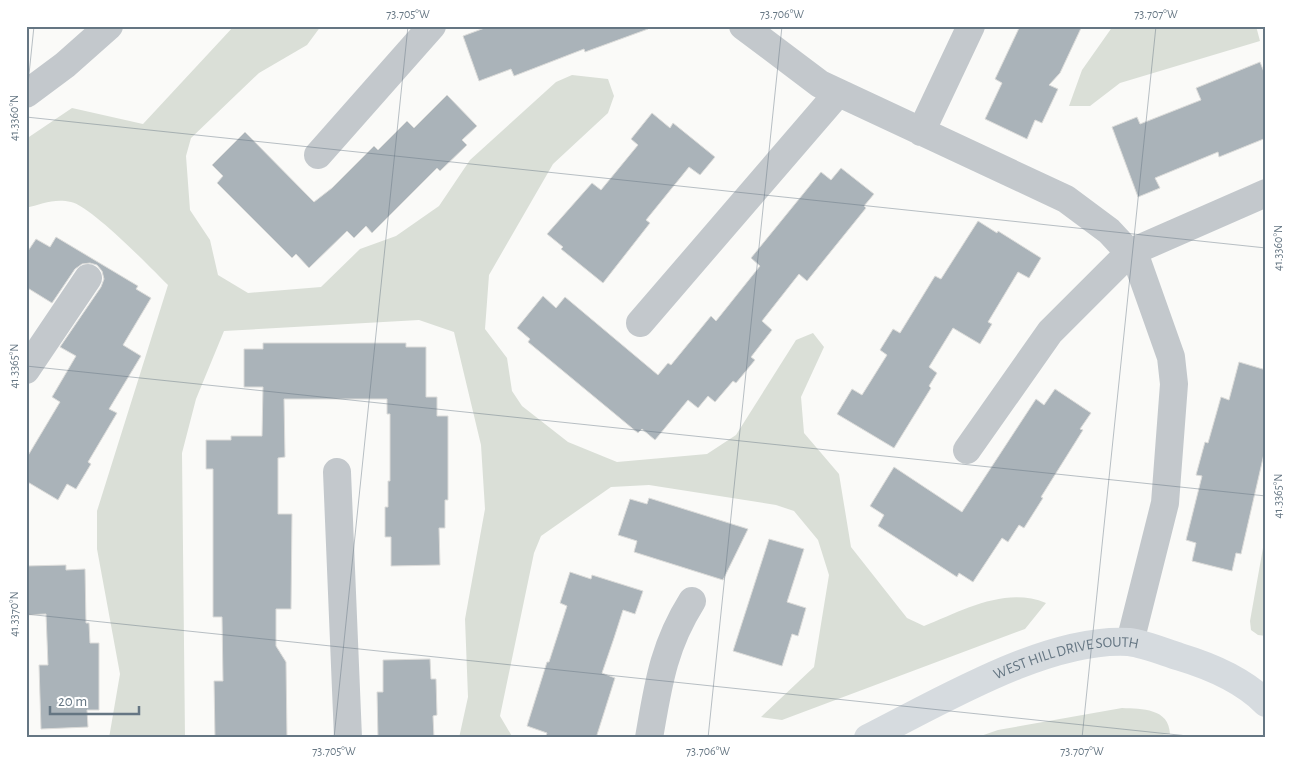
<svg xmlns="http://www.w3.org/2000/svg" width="1292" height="764" font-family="'Alegreya Sans',sans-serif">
<rect width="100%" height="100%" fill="#fafaf8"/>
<!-- green -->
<path fill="#dadfd7" d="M 234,26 L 321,26 L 307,45 L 259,73 L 191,138 L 186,156 L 190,210 L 210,240 L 218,275 L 248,293 L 321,287 L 360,249 L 396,236 L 439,206 L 470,160 L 556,82 L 572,75 L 608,79 L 614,96 L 608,113 L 553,164 L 489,275 L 485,329 L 507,358 L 512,391 L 522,406 L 568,442 L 617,462 L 707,454 L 736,435 L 796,340 L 813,333 L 824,347 L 801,397 L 804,433 L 839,474 L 851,547 L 907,618 L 924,626 C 962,611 1005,586 1046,603 L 1025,629 L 782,720 L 761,717 L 814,667 L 829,575 L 818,540 L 794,511 L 776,505 L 649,485 L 611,487 L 541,536 L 534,553 L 500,716 L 513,738 L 459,738 L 468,697 L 465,619 L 485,509 L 481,445 L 454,332 L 419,320 L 224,331 L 196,399 L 182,453 L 185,738 L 109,738 L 120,674 L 97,549 L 97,511 L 168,285 C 151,268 91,206 71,202 C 55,198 41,204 26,208 L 26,139 L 72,108 L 143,124 Z
M 1113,26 L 1256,26 L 1260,41 L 1120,83 L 1090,106 L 1069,106 L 1082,70 Z
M 1266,531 L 1266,636 L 1258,635 L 1251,630 L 1250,621 Z
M 1122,708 C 1142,709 1169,708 1170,734 L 1140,738 L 975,738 L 998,730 Z"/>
<!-- building -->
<path fill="#aab3b9" stroke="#dcdcda" d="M 490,26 L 647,26 L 648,29 L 585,52 L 584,49 L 514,76 L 511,69 L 479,81 L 463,36 Z
M 1020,26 L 1082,26 L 1060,73 L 1049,85 L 1058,89 L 1042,123 L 1035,120 L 1027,139 L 985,119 L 1002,83 L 995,79 Z
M 1260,62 L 1266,77 L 1266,138 L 1219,157 L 1218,152 L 1155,178 L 1160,188 L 1138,197 L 1112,127 L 1137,117 L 1140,124 L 1201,100 L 1196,88 Z
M 447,95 L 477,126 L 462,140 L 467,145 L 440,171 L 437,168 L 372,233 L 366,226 L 354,238 L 347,231 L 309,268 L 296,254 L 292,258 L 217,183 L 223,176 L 212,165 L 245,132 L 314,202 L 332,188 L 374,146 L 378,150 L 407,121 L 414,128 Z
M 652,113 L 670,128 L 673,123 L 715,157 L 700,175 L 689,167 L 646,220 L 650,223 L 603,283 L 561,249 L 563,247 L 547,234 L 592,183 L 601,190 L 638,145 L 631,139 Z
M 841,168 L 874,194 L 864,206 L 866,208 L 807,281 L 799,274 L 762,321 L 772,330 L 751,357 L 755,360 L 736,383 L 733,381 L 715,402 L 708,396 L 698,408 L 688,400 L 655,440 L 642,429 L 638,433 L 528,342 L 530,339 L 517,328 L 543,296 L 556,308 L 565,297 L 658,375 L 668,363 L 671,365 L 711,316 L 716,321 L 760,266 L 751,258 L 821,172 L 831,180 Z
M 978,221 L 997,233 L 998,231 L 1041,258 L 1029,278 L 1018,272 L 988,322 L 992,324 L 980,344 L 953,328 L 929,367 L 937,373 L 929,386 L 931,388 L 894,448 L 837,414 L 852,389 L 862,395 L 887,355 L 880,350 L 893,329 L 900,333 L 935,276 L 941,279 Z
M 56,237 L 138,286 L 136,289 L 151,298 L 123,345 L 141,356 L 109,409 L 117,413 L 88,462 L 91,464 L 76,489 L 67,484 L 58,500 L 26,481 L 26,459 L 60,402 L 52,397 L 76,356 L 60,347 L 101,287 L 104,279 L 102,271 L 97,265 L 90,263 L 82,264 L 75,269 L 52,303 L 26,287 L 26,254 L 36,239 L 50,247 Z
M 263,343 L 406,343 L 406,347 L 426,347 L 426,397 L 437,397 L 437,416 L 448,416 L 448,500 L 445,500 L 445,528 L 439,528 L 440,565 L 391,566 L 391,537 L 385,537 L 385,507 L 388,507 L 388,481 L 390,481 L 390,414 L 387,414 L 387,399 L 284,399 L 285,457 L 278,458 L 278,514 L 292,514 L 291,609 L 276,609 L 276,646 L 286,662 L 287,738 L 215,738 L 214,681 L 223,681 L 222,617 L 213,617 L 213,469 L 206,469 L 206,440 L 231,440 L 231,436 L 262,436 L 263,387 L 244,387 L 244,349 L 263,349 Z
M 1239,362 L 1266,370 L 1266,445 L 1241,554 L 1236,553 L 1232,571 L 1192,561 L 1196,543 L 1186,540 L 1202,476 L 1196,475 L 1205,442 L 1208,443 L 1221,397 L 1229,400 Z
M 1055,389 L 1091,413 L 1080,429 L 1083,430 L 1041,497 L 1043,498 L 1024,528 L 1019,525 L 1008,542 L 1002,538 L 973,582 L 959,573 L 957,577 L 878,526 L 884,515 L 870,506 L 894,467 L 962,512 L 1036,399 L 1044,405 Z
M 649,498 L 748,529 L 723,580 L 634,552 L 637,541 L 618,535 L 630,499 L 647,504 Z
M 769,539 L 804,549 L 787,602 L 806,608 L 798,636 L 792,634 L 782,666 L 733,651 Z
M 66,565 L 66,570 L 85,569 L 86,623 L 89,623 L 90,643 L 99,643 L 99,710 L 87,710 L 88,727 L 41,729 L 39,665 L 48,665 L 46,614 L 26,615 L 26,566 Z
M 570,572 L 591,579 L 592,575 L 643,591 L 635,614 L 623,610 L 614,638 L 602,673 L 615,678 L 596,738 L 545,738 L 547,733 L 527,726 L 547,662 L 549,662 L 567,606 L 560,603 Z
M 430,659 L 431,679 L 436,679 L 437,715 L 433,716 L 434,738 L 378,738 L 377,692 L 383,692 L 383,660 Z"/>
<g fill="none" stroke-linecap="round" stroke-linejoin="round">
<!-- street -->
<path stroke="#c3c8cc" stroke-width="28" d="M 743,26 L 820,84 L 1066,199 L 1109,231 L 1137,261 L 1171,357 L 1174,384 L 1165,503 L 1130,642
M 26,94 L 65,65 L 109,26
M 921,132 L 971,26
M 318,155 L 432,26
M 640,323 L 838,93
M 26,370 L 88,278
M 967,450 L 1050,332 L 1129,253 L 1266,193
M 337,472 L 348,738
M 649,738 C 658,686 663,647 692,601"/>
<!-- secondary -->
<path stroke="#d6dbdf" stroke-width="28" id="s1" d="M 868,738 C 940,702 1047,637 1129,642 C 1145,644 1164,652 1180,657 C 1210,666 1243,680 1266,703"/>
</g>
<!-- ticks -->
<path fill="none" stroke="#657683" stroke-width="1" stroke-opacity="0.45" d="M 26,103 L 34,26M 26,117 L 1266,248M 26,366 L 1266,496M 26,614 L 1207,738M 334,738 L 408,26M 708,738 L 782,26M 1082,738 L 1156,26"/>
<g text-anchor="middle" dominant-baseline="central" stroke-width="5" stroke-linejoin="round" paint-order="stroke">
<!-- street labels -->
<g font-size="15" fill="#657683" stroke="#fff">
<text stroke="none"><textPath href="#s1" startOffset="216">WEST HILL DRIVE SOUTH</textPath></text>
</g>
</g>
<!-- border -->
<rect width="1292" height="764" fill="none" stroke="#ffffff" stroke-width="55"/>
<!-- scale -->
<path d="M50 706v8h89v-8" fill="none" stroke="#657683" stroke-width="2.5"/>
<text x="58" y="706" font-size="15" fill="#657683" stroke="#ffffff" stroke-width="4" paint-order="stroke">20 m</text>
<rect x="28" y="28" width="1236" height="708" fill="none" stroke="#657683" stroke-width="2"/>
<g font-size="12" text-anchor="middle" fill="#657683">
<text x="408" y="18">73.705°W</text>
<text x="782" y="18">73.706°W</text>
<text x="1156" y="18">73.707°W</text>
<text transform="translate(14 118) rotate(-90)" y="4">41.3360°N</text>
<text transform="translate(1278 248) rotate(-90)" y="4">41.3360°N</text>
<text transform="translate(14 366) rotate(-90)" y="4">41.3365°N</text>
<text transform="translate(1278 496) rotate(-90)" y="4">41.3365°N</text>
<text transform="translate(14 614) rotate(-90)" y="4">41.3370°N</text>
<text x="334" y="755">73.705°W</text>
<text x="708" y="755">73.706°W</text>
<text x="1082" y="755">73.707°W</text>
</g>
</svg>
